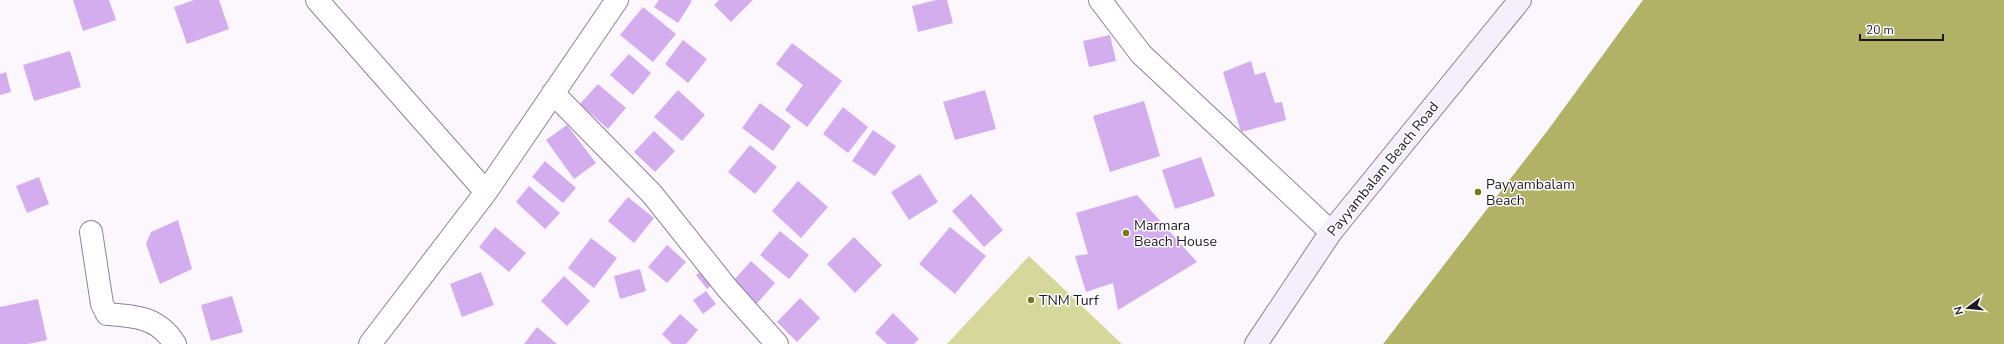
<svg xmlns="http://www.w3.org/2000/svg" width="2004" height="344" font-family="'Nunito Sans',sans-serif">
<rect width="100%" height="100%" fill="#fbf7fd"/>
<!-- grass -->
<path fill="#d6d89b" d="M 1029,256 L 1122,344 L 947,344 Z"/>
<!-- water -->
<path fill="#b1b266" d="M 1643,0 L 2004,0 L 2004,344 L 1383,344 L 1548,130 Z"/>
<!-- building -->
<path fill="#d4adee" d="M 73,0 L 109,0 L 116,20 L 83,31 Z
M 194,0 L 219,0 L 229,29 L 187,44 L 174,7 Z
M 659,0 L 690,0 L 692,1 L 678,23 L 654,7 Z
M 719,0 L 753,0 L 731,22 L 714,5 Z
M 936,0 L 947,0 L 953,23 L 918,32 L 912,6 Z
M 643,7 L 676,34 L 653,62 L 620,35 Z
M 1110,35 L 1116,61 L 1089,67 L 1083,41 Z
M 683,40 L 707,59 L 688,83 L 665,64 Z
M 792,43 L 842,81 L 807,127 L 785,110 L 803,85 L 776,64 Z
M 70,51 L 81,87 L 34,101 L 23,65 Z
M 629,54 L 651,73 L 633,95 L 610,75 Z
M 1251,61 L 1255,75 L 1265,72 L 1275,103 L 1282,102 L 1286,120 L 1241,132 L 1223,72 Z
M 6,72 L 11,92 L 0,95 L 0,74 Z
M 598,84 L 626,108 L 608,129 L 580,104 Z
M 678,90 L 705,115 L 682,141 L 654,117 Z
M 985,90 L 996,129 L 955,140 L 943,102 Z
M 1144,101 L 1160,156 L 1110,172 L 1093,116 Z
M 760,103 L 791,126 L 773,151 L 742,128 Z
M 843,107 L 868,127 L 848,153 L 823,134 Z
M 567,125 L 596,163 L 574,179 L 546,140 Z
M 873,130 L 896,146 L 875,176 L 852,161 Z
M 654,131 L 675,151 L 655,172 L 634,152 Z
M 750,145 L 777,167 L 755,194 L 728,172 Z
M 1201,157 L 1215,196 L 1175,209 L 1162,170 Z
M 545,161 L 576,188 L 563,203 L 532,177 Z
M 920,174 L 938,202 L 909,220 L 891,192 Z
M 39,177 L 49,204 L 27,213 L 16,186 Z
M 798,181 L 828,207 L 801,238 L 772,211 Z
M 529,186 L 560,213 L 545,229 L 516,202 Z
M 971,194 L 1003,230 L 984,247 L 952,211 Z
M 1137,195 L 1197,262 L 1118,310 L 1113,283 L 1086,292 L 1075,256 L 1088,254 L 1076,213 Z
M 628,197 L 654,218 L 634,243 L 608,221 Z
M 178,220 L 192,269 L 160,284 L 146,244 L 151,232 Z
M 495,227 L 526,253 L 509,272 L 479,247 Z
M 950,227 L 986,256 L 955,294 L 919,264 Z
M 780,231 L 809,255 L 789,279 L 760,255 Z
M 854,237 L 882,265 L 855,293 L 827,264 Z
M 591,238 L 617,258 L 594,288 L 568,268 Z
M 667,245 L 686,262 L 667,283 L 648,267 Z
M 716,260 L 727,274 L 707,289 L 696,275 Z
M 751,261 L 775,283 L 751,310 L 727,288 Z
M 640,269 L 646,291 L 620,299 L 614,276 Z
M 481,272 L 494,305 L 462,317 L 450,284 Z
M 564,276 L 590,301 L 567,326 L 541,301 Z
M 706,291 L 716,304 L 703,314 L 693,300 Z
M 232,296 L 243,332 L 211,341 L 201,305 Z
M 800,298 L 820,318 L 797,342 L 777,322 Z
M 38,299 L 47,340 L 28,344 L 0,344 L 0,307 Z
M 893,313 L 919,339 L 914,344 L 887,344 L 875,333 Z
M 680,314 L 698,330 L 686,344 L 672,344 L 662,334 Z
M 537,327 L 557,344 L 524,344 Z"/>
<g fill="none" stroke-linecap="round" stroke-linejoin="round">
<defs>
<path id="street" d="M 317,0 L 486,192
M 1100,0 L 1141,54 L 1331,232
M 553,93 L 652,194 L 727,288 L 777,344
M 91,232 L 102,304 L 107,314 C 135,316 158,317 175,344
M 370,344 L 486,192 L 617,0"/>
<path id="secondary" d="M 1256,344 L 1331,232 L 1520,0"/>
</defs>
<!-- street casing -->
<use href="#street" stroke="#90819b" stroke-width="24"/>
<!-- secondary casing -->
<use href="#secondary" stroke="#90819b" stroke-width="24"/>
<!-- street -->
<use href="#street" stroke="#fff" stroke-width="22"/>
<!-- secondary -->
<use href="#secondary" stroke="#f5eefb" stroke-width="22"/>
</g>
<!-- markers -->
<g fill="#78781e" stroke="#fff" stroke-width="1.5">
<circle cx="1478" cy="192" r="4"/>
<circle cx="1126" cy="233" r="4"/>
<circle cx="1031" cy="300" r="4"/>
</g>
<g text-anchor="middle" dominant-baseline="central" stroke-width="3" stroke-linejoin="round" paint-order="stroke">
<!-- street labels -->
<g font-size="14" fill="#1e1822" stroke="#fff">
<text transform="translate(1383 169) rotate(-51)">Payyambalam Beach Road</text>
</g>
<!-- poi labels -->
<g font-size="14" fill="#1e1822" stroke="#fff" text-anchor="start">
<text x="1486" y="184">Payyambalam<tspan x="1486" dy="16">Beach</tspan></text>
<text x="1134" y="225">Marmara<tspan x="1134" dy="16">Beach House</tspan></text>
<text x="1039" y="300">TNM Turf</text>
</g>
</g>
<!-- north arrow -->
<g transform="translate(1968 308) rotate(254)" stroke="#ffffff" stroke-width="3" paint-order="stroke">
<path d="M0-3L7 15L0 10L-7 15Z" fill="#1e1822"/>
<text y="-6" font-size="11" font-weight="bold" text-anchor="middle" fill="#1e1822">N</text>
</g>
<!-- scale -->
<path d="M1860 34v6h83v-6" fill="none" stroke="#1e1822" stroke-width="2"/>
<text x="1866" y="34" font-size="12" fill="#1e1822" stroke="#ffffff" stroke-width="3" paint-order="stroke">20 m</text>
</svg>
